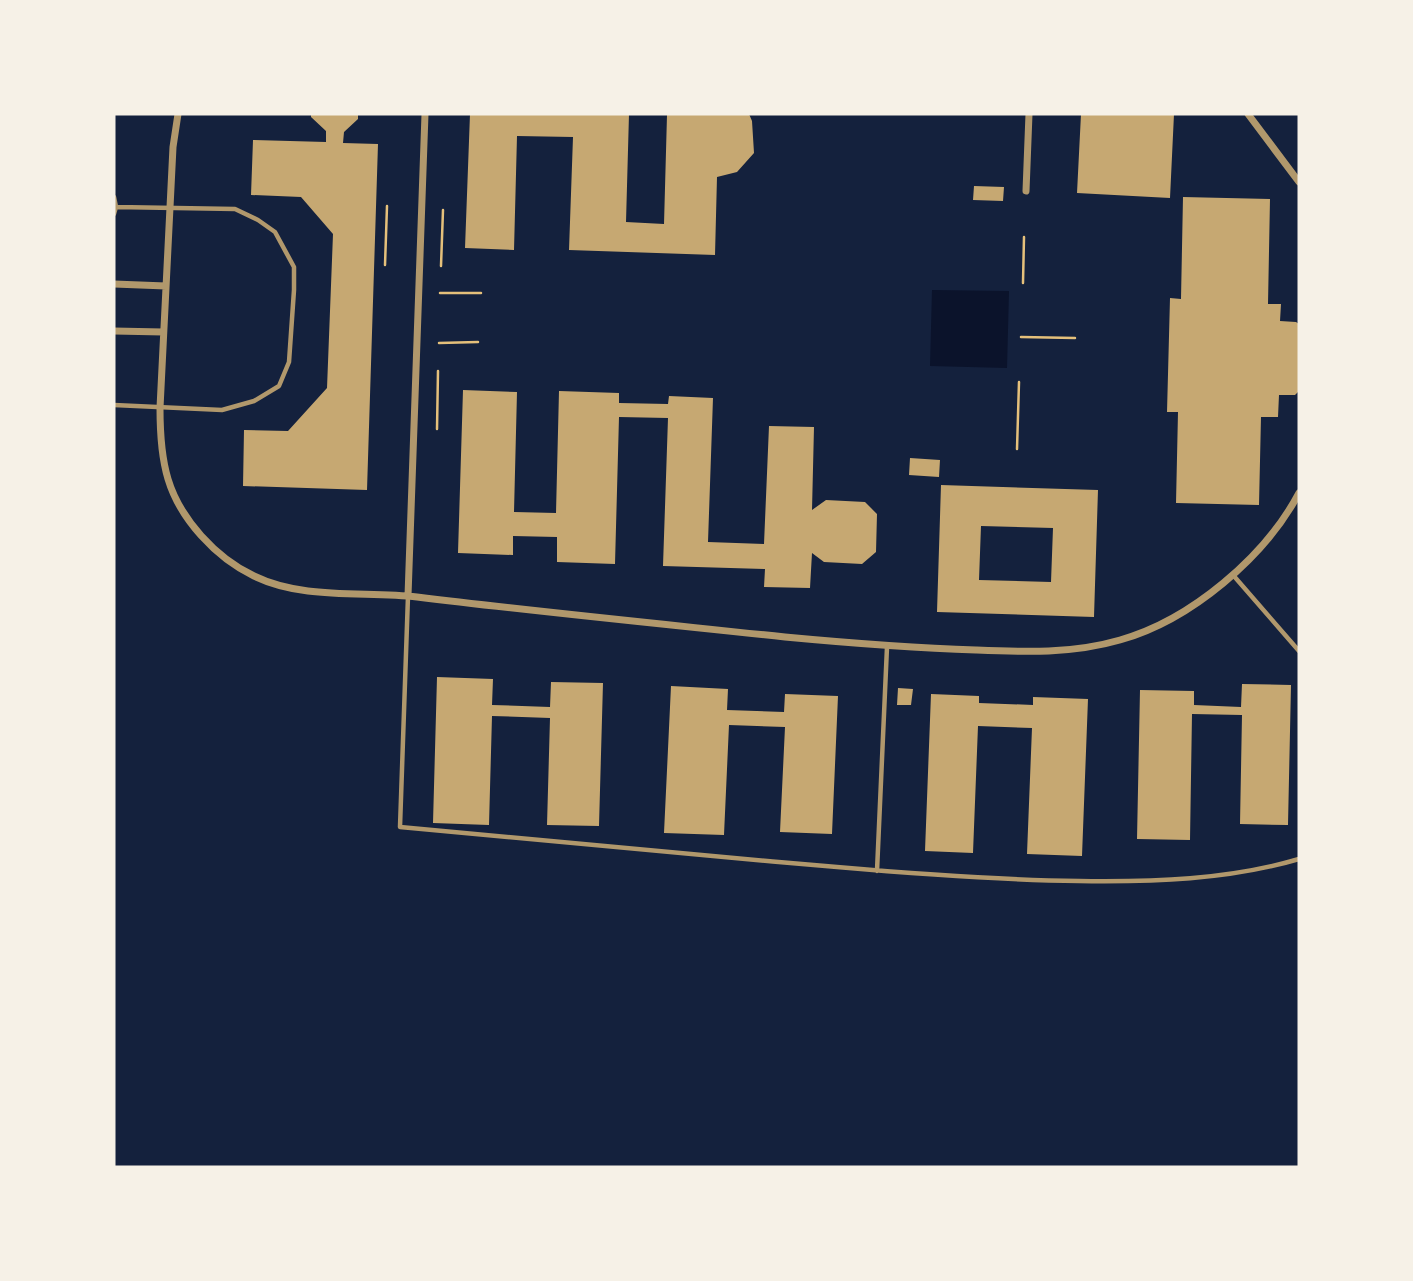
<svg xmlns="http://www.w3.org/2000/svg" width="1413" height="1281" font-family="Karla,sans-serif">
<rect width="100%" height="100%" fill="#14213d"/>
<!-- water -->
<path fill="#0b132b" d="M 932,290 L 1009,291 L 1007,368 L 930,366 Z"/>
<!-- building -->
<path fill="#c6a872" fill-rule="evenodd" d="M 311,114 L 358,114 L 358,119 L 344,132 L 343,143 L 378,144 L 367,490 L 243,486 L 244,430 L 288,431 L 327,388 L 333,234 L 301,197 L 251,195 L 253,140 L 326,142 L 326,131 L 311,117 Z
M 470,114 L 629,114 L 626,222 L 664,224 L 667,115 L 749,114 L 752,121 L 754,153 L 737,172 L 717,177 L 715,255 L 569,250 L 573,137 L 517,136 L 514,250 L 465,248 Z
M 1081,114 L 1174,114 L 1170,198 L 1077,193 Z
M 974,186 L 1004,187 L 1003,201 L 973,200 Z
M 1183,197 L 1270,199 L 1268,304 L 1281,304 L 1280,321 L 1296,322 L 1299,324 L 1299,391 L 1295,395 L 1279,395 L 1278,417 L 1261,417 L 1259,505 L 1176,503 L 1178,412 L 1167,412 L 1170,298 L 1181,299 Z
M 463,390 L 517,392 L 514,512 L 556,513 L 559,391 L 619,393 L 619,403 L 668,404 L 669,396 L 713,398 L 708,542 L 764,544 L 769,426 L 814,427 L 812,510 L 826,500 L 865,502 L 877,514 L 876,552 L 862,564 L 824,562 L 812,553 L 810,588 L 764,587 L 765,569 L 663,566 L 668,418 L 619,417 L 615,564 L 557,562 L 557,537 L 513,536 L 513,555 L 458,553 Z
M 910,458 L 940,460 L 939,477 L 909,475 Z
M 941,485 L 1098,490 L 1094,617 L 937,612 ZM 981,526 L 1053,528 L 1051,582 L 979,580 Z
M 437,677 L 493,679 L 492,705 L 550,707 L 551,682 L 603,683 L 599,826 L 547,825 L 550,718 L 492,716 L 489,825 L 433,823 Z
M 1242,684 L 1291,685 L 1288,825 L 1240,824 L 1242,715 L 1192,714 L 1190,840 L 1137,839 L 1140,690 L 1194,691 L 1194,705 L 1241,707 Z
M 671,686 L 728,689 L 727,710 L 784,712 L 785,694 L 838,696 L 832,834 L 780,832 L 785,727 L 729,725 L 724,835 L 664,833 Z
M 898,688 L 913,689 L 911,705 L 897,705 Z
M 931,694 L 979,696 L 979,703 L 1033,705 L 1033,697 L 1088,699 L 1082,856 L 1027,854 L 1032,728 L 978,726 L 973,853 L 925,851 Z"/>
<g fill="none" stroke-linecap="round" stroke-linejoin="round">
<!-- path -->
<path stroke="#e5c07b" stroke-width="2.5" d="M 385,265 L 387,206
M 441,266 L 443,210
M 1023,283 L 1024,237
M 440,293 L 481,293
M 1021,337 L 1075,338
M 439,343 L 478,342
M 437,429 L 438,371
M 1017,449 L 1019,382"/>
<!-- service -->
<path stroke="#b1986c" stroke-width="4.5" d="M 114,197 L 116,207 L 114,214
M 114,405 L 222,410 L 254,401 L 279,386 L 289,362 L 294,290 L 294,267 L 275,232 L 258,220 L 235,209 L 116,207
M 1233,575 L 1299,651
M 408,596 L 400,827 C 545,841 691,855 837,867 C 918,874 998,880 1079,881 C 1153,882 1228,880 1299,859
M 877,871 L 887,647"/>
<!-- minor -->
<path stroke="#b1986c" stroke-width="7" d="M 178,114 L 173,147 L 160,408 C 160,432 161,456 168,479 C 180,519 216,558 254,576 C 303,600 364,591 417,597 C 539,612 662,624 785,637 C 849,643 912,648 976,650 C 1025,652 1072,654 1120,640 C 1191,620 1265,557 1299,493
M 1248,114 L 1299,182
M 1026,191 L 1029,114
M 114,284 L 166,286
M 114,331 L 163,332
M 408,596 L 425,114"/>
</g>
<!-- border -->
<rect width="1413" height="1281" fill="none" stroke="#f6f1e7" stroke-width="231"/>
</svg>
